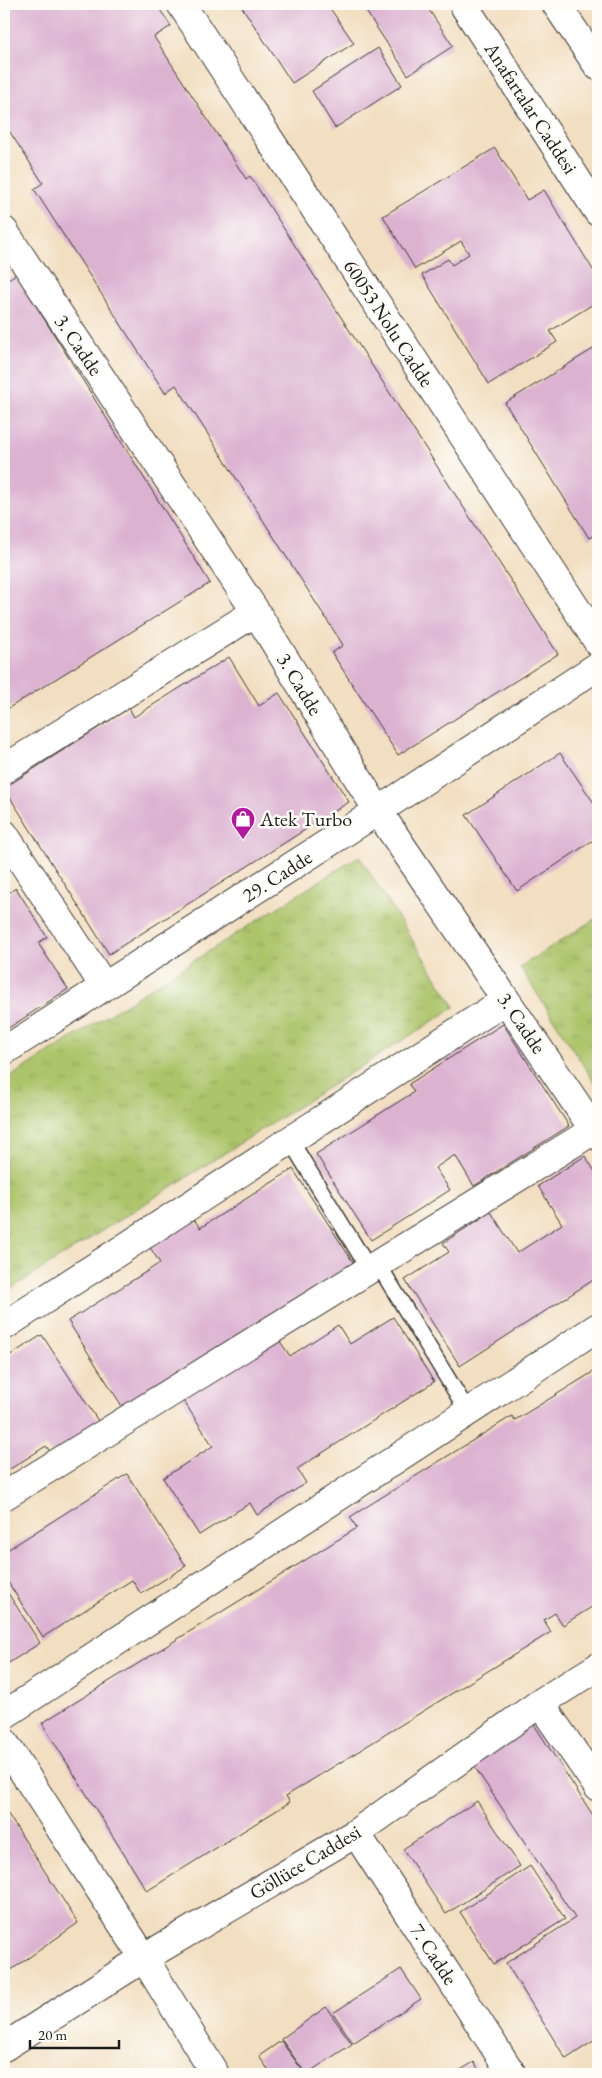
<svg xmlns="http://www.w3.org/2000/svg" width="602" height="2078" font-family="'EB Garamond',serif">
<defs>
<pattern id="park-tufts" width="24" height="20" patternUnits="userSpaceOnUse" patternTransform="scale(1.25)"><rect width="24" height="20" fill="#acc56a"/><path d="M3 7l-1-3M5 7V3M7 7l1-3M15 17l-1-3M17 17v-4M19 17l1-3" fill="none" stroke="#93a95b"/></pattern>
</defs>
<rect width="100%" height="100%" fill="#fdfcf7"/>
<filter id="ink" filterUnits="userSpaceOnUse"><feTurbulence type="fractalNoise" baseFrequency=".02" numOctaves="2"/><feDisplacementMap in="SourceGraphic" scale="10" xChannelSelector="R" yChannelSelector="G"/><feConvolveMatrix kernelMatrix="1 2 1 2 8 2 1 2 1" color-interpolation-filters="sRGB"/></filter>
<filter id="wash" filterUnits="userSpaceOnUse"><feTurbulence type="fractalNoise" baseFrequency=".0096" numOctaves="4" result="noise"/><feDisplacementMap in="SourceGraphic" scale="20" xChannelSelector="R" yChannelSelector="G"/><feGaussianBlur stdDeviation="1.12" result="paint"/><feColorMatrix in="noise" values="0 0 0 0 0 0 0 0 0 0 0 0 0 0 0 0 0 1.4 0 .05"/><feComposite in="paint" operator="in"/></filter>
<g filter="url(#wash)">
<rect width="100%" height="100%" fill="#f2dec0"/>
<!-- park -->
<path fill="url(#park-tufts)" stroke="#647043" d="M 359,856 L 455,1007 L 4,1293 L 4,1081 Z
M 598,917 L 598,1088 L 520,967 Z"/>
<g id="blocks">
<!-- building -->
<path fill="#dcb2d1" d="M 4,4 L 156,4 L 171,26 L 154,37 L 246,179 L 250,176 L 558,654 L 398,755 L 332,653 L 343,645 L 211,439 L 176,385 L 165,393 L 34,189 L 43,183 L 4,123 Z
M 240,4 L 327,4 L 354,43 L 292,83 Z
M 361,4 L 425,4 L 453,46 L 408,75 Z
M 378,48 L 402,85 L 335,128 L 312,91 Z
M 495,148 L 527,200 L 544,190 L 598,278 L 598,301 L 550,331 L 557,342 L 489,384 L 422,275 L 448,259 L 452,265 L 469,254 L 461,241 L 415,269 L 383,216 Z
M 16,274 L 210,583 L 4,711 L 4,282 Z
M 598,346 L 598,533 L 589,538 L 505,403 Z
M 229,657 L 259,706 L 279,693 L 349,802 L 109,954 L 4,788 L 129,708 L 134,717 Z
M 560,753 L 598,809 L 598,837 L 517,891 L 466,815 Z
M 16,888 L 47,937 L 38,943 L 68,989 L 4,1031 L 4,896 Z
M 503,1024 L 569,1126 L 474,1186 L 455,1155 L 435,1168 L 450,1190 L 371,1240 L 316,1154 L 414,1092 L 409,1084 Z
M 585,1156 L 598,1176 L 598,1277 L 460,1366 L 405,1280 L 449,1252 L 443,1243 L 491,1212 L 517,1253 L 562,1224 L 538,1186 Z
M 293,1169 L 356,1267 L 127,1414 L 68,1321 L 160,1263 L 149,1246 L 193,1218 L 200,1228 Z
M 393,1317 L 434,1382 L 297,1469 L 306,1483 L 257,1515 L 250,1503 L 199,1535 L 163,1478 L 213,1446 L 181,1397 L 277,1337 L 290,1356 L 338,1325 L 350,1344 Z
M 42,1335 L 102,1427 L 54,1457 L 46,1446 L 4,1473 L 4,1359 Z
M 598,1369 L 598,1603 L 563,1625 L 555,1613 L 544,1620 L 551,1632 L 286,1796 L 290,1802 L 147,1891 L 42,1723 L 357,1528 L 350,1517 L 512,1416 L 515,1420 Z
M 127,1474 L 186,1566 L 141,1594 L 132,1580 L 43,1637 L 4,1576 L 4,1552 Z
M 8,1593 L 40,1643 L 4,1666 L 4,1596 Z
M 533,1723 L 598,1823 L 598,2038 L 566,2059 L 506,1963 L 575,1918 L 472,1763 Z
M 477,1801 L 520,1866 L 446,1914 L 403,1849 Z
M 4,1808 L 78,1923 L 4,1975 Z
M 530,1866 L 565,1919 L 494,1964 L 460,1912 Z
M 401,1969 L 421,1999 L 353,2043 L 333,2013 Z
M 326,2007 L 352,2044 L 306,2074 L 281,2039 Z
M 281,2041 L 305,2074 L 271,2074 L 259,2056 Z
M 474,2062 L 481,2074 L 454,2074 Z"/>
</g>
</g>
<g filter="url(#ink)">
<use href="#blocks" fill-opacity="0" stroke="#3c3935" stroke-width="1"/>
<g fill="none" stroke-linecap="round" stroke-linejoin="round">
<defs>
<path id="lane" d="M 290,1140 L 369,1269
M 378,1264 L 468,1412"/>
<path id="street" d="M 181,4 L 598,642
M 4,231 L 256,612 L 378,811 L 598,1136
M 4,769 L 256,612
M 4,834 L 104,986
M 4,1051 L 378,811 L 598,666
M 4,1326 L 506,1000
M 4,1496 L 594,1130
M 540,1703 L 598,1787
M 4,1715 L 598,1327
M 4,1742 L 144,1958 L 215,2074
M 356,1833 L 512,2074
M 4,2047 L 144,1958 L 356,1833 L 540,1703 L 598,1667"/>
<path id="primary" d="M 463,4 L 598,212
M 556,4 L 598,66"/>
</defs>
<!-- lane casing -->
<use href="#lane" stroke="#3c3935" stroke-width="18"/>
<!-- street casing -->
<use href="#street" stroke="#3c3935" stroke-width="30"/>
<!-- primary casing -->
<use href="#primary" stroke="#3c3935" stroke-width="30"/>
<!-- lane -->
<use href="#lane" stroke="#fff" stroke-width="15"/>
<!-- street -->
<use href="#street" stroke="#fff" stroke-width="28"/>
<!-- primary -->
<use href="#primary" stroke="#fff" stroke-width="28"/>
</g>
</g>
<!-- icons -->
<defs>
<symbol id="shop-pin" viewBox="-11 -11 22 30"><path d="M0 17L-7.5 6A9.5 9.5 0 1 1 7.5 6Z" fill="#b5179e" stroke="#fdfcf7"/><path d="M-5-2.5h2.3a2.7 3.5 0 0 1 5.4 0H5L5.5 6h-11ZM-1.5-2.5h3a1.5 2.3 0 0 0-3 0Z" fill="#fff"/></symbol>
</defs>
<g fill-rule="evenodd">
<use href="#shop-pin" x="229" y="805" width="28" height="38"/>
</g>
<g text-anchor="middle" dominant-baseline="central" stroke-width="5" stroke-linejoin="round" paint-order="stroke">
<!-- street labels -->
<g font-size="20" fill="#1c1c1c" stroke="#fdfcf7">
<text transform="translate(531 108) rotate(57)">Anafartalar Caddesi</text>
<text transform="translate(389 323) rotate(57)">60053 Nolu Cadde</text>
<text transform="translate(79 345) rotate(56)">3. Cadde</text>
<text transform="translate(300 684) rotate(59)">3. Cadde</text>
<text transform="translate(277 876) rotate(-33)">29. Cadde</text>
<text transform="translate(522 1023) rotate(56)">3. Cadde</text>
<text transform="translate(305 1862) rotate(-31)">Göllüce Caddesi</text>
<text transform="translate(434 1954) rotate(57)">7. Cadde</text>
</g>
<!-- poi labels -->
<g font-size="20" fill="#1c1c1c" stroke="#fdfcf7" text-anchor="start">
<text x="260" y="819">Atek Turbo</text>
</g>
</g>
<!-- margin -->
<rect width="602" height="2078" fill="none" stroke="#fdfcf7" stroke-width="20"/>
<!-- scale -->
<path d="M30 2040v8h89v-8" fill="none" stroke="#1c1c1c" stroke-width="2.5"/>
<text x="38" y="2040" font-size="15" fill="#1c1c1c" stroke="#fdfcf7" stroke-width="4" paint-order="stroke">20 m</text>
</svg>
